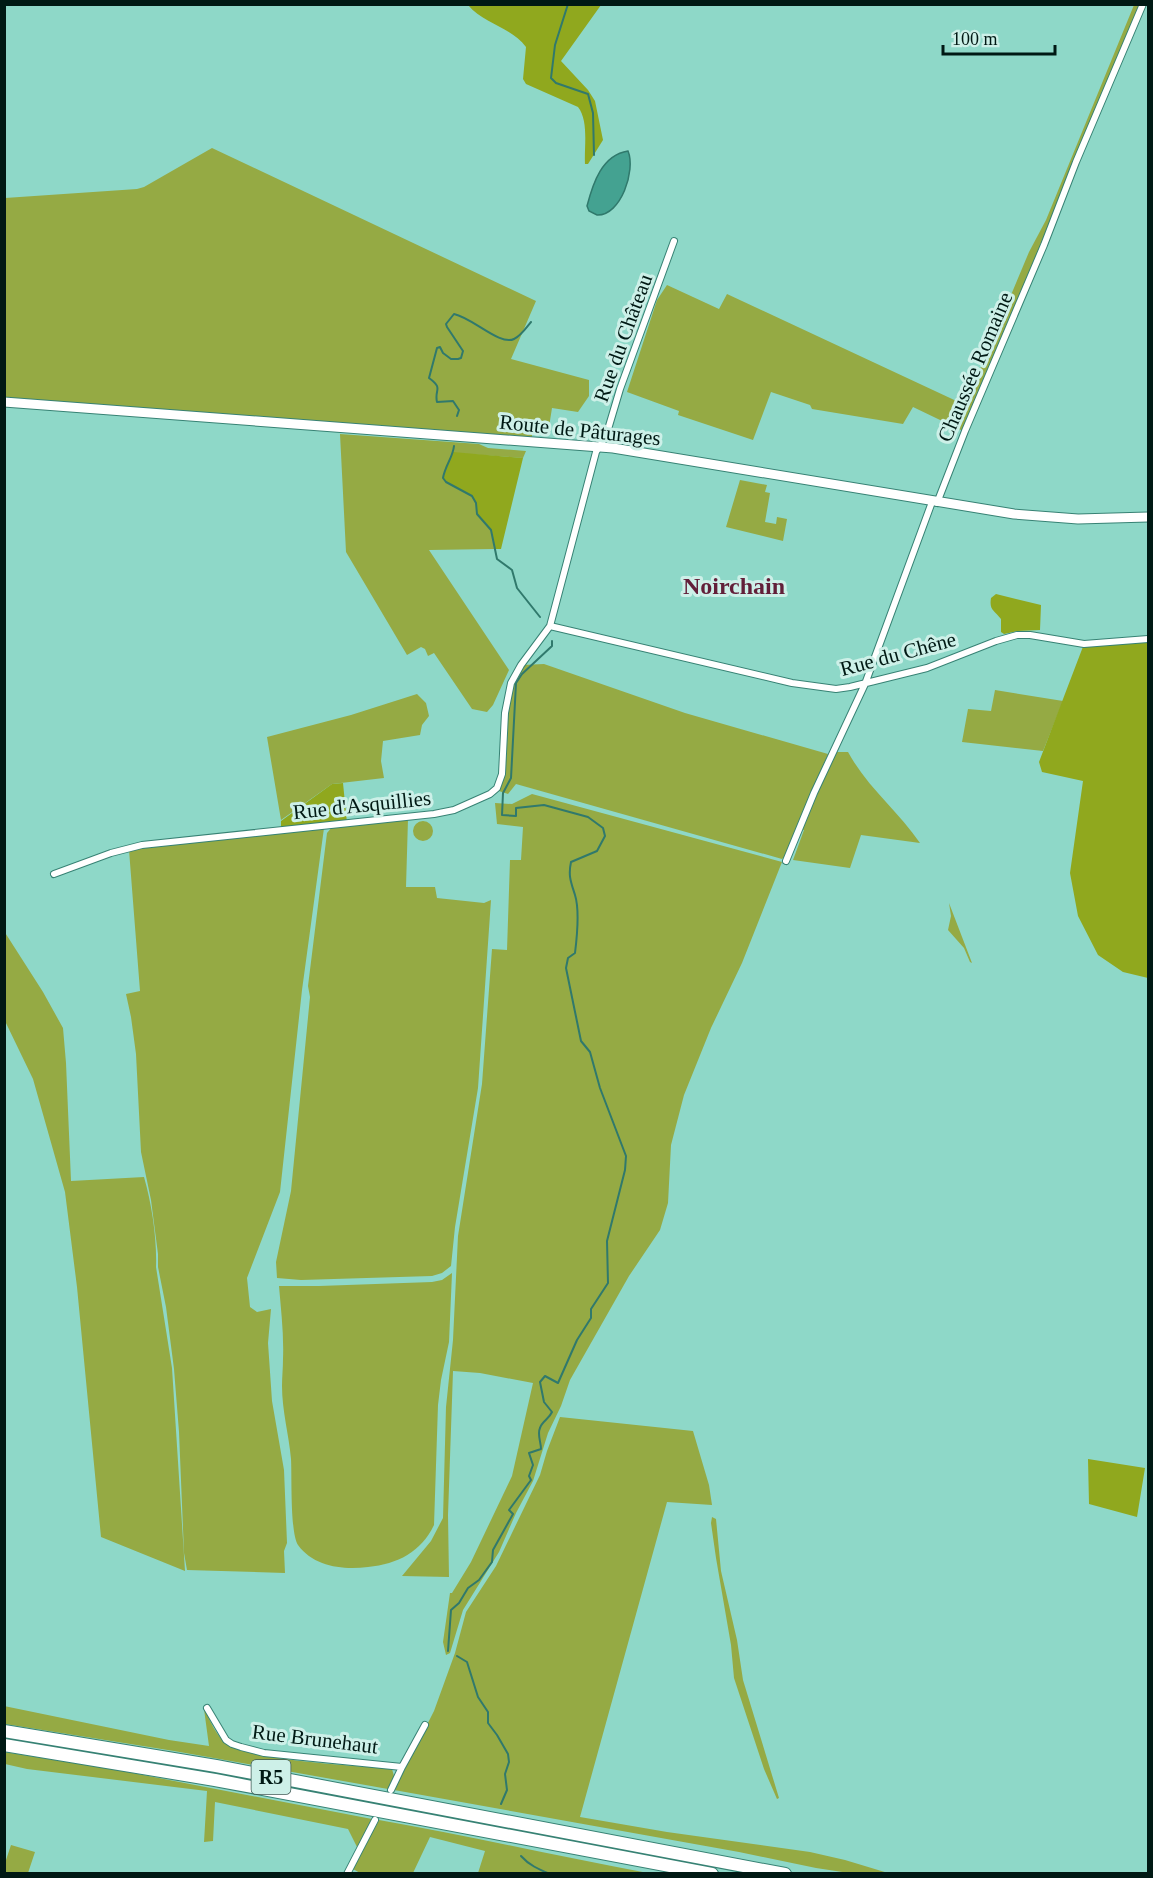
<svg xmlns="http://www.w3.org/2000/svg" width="1153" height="1878" font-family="Georgia,serif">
<rect width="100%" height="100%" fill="#8ed8c8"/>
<!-- green -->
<path fill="#95aa44" d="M 1134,5 L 1140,5 L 963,431 L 913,407 L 903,424 L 812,409 L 810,405 L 771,392 L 753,440 L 678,415 L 679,411 L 627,392 L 657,300 L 667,285 L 719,309 L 727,294 L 965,405 L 1029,252 L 1046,220 Z
M 212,148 L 536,301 L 511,359 L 589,380 L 589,396 L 578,412 L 552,408 L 549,427 L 534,424 L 531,442 L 5,402 L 5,198 L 137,189 L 144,187 Z
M 340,434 L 479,444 L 488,448 L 526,451 L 523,458 L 453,453 L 443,478 L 446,482 L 472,496 L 476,503 L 477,514 L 491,530 L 494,549 L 429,550 L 509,670 L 493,705 L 487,712 L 472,709 L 434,653 L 428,656 L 425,649 L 421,647 L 407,655 L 346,552 Z
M 740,480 L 767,485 L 765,492 L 770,493 L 765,522 L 776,524 L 777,517 L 787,519 L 783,541 L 726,527 Z
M 544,664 L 685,713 L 828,754 L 784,857 L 782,859 L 516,784 L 508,794 L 499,791 C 511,761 505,728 510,696 C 512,685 517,675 522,665 Z
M 995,690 L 1063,701 L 1043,751 L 962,742 L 968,709 L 991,711 Z
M 417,694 L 426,703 L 429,716 L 422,725 L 420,735 L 383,741 L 381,761 L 384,778 L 332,784 L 281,820 L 267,737 L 351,715 Z
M 832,752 L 848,752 C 867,787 898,811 920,843 L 861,835 L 850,868 L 793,860 L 804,830 L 799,829 Z
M 532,794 L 782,862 L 742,963 L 711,1028 L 684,1095 L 671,1145 L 668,1203 L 660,1230 L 629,1276 L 570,1380 L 561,1406 L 548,1433 L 533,1481 L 516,1513 L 499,1552 L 463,1610 L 450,1653 L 446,1655 L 443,1642 L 450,1593 L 452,1593 L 471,1562 L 512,1476 L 533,1383 L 480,1373 L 453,1371 L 448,1515 L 449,1577 L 402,1576 L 431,1541 L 443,1518 L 446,1407 L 453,1340 L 458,1236 L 482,1084 L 492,949 L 507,950 L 510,860 L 521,860 L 523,827 L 497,824 L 495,803 L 512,804 Z
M 408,819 L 406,887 L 435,887 L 437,898 L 484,903 L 491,900 L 478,1088 L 455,1227 L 451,1266 L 442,1273 L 432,1276 L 301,1280 L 277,1278 L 276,1262 L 291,1191 L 310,997 L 308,986 L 327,833 L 332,827 Z
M413 831a10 10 0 1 1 20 0a10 10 0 1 1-20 0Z
M 324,828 L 302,990 L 280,1192 L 247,1278 L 250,1307 L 257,1312 L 271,1309 L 268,1343 L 272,1401 L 284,1470 L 287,1543 L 284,1551 L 285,1573 L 187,1570 L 184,1553 L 179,1432 L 174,1369 L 166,1307 L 158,1267 L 158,1254 L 151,1200 L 141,1152 L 136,1054 L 131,1017 L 126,994 L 140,991 L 129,850 Z
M 949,903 L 972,963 L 970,962 L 964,948 L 948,930 L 951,916 Z
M 4,931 L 43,992 L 63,1028 L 66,1063 L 71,1181 L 144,1177 C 152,1205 157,1239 156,1267 L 172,1368 L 185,1571 L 101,1537 L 77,1287 L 65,1192 L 33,1079 L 5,1021 Z
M 452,1273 L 449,1342 L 441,1380 L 438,1405 L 434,1525 C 421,1552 398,1564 368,1567 C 343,1570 314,1567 298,1545 C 290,1533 292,1476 291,1459 C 289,1435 282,1411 282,1386 C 282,1377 283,1368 283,1359 C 284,1335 281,1310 279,1286 L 319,1286 L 432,1282 L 442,1280 Z
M 560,1417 L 693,1431 L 709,1485 L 712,1505 L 667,1502 L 580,1817 L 667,1832 L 810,1852 L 845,1860 L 888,1873 L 849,1873 L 816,1868 L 739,1852 L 394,1790 L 434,1711 L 455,1653 L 466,1612 L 496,1566 L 540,1475 L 547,1451 Z
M 712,1517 L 716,1519 L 721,1571 L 737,1640 L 743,1680 L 779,1798 L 777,1799 L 764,1769 L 734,1678 L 731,1645 L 716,1558 L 711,1523 Z
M 4,1706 L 169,1740 L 209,1746 L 204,1709 C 210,1720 216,1736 227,1744 C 248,1760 357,1766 388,1768 L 392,1769 L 394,1776 L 388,1789 L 174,1751 L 5,1724 Z
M 4,1752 L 112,1769 L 372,1819 L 357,1847 L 348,1829 L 215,1802 L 213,1841 L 204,1842 L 207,1791 L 27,1769 L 5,1764 Z
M 379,1820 C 469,1836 558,1856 648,1873 L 478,1873 L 485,1851 L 430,1837 L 413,1873 L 360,1873 L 353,1869 Z
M 11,1845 L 35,1852 L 28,1873 L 5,1873 L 5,1863 Z"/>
<!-- forest -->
<path fill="#90a81e" d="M 468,5 L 601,5 L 561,61 L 588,90 L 595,101 L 603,140 L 588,164 L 585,164 C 584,147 589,121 578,107 L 526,84 L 523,79 L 526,47 C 511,27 484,24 468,5 Z
M 453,452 L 523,458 L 501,549 L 494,549 L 491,530 L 477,514 L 476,503 L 472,496 L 446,482 L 443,478 L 446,465 Z
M 996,594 L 1041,605 L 1040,630 L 1018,631 L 1004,634 L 1001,632 L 1001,619 C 994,610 989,610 991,598 Z
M 1148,639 L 1148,978 L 1123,972 L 1098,955 L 1078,916 L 1070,873 L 1083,781 L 1042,772 L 1039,762 L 1084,644 Z
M 343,783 L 347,823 L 281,830 L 281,821 L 332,784 Z
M 1088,1459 L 1145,1468 L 1137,1517 L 1089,1504 Z"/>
<!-- water -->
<path fill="#44a291" stroke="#30796c" stroke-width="1.5" d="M 628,151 C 636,170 621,216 597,215 L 589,211 L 587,206 C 593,183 602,155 628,151 Z"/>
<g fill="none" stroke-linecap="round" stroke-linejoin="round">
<!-- stream -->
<path stroke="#30796c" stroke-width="2" d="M 568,4 L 555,45 L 551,78 L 556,83 L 588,94 L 593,113 L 594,155
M 457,416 L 459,410 L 453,401 L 437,402 C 434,389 444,389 429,378 L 437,348 L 440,347 L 443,353 L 451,359 L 458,359 L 461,358 L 463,351 L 447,327 L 446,324 L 454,314 C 473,318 500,346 514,339 C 521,336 526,328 531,322
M 454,446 C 453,457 445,466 443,478 L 446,482 L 472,496 L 476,503 L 477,514 L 491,530 L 497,559 L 512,570 L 517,588 L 540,617
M 448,1651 L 451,1610 L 459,1603 L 468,1588 L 479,1580 L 492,1562 L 493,1550 L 513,1514 L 509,1510 L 531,1480 L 529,1476 L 533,1465 L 529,1453 L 541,1449 C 541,1442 537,1434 540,1428 C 542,1421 549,1419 552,1412 L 544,1402 L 540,1382 L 545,1376 L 558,1383 L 577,1340 L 591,1318 L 591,1309 L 608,1283 L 607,1241 L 625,1170 L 626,1156 L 600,1088 L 590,1052 L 581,1041 L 566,968 L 568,958 L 575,953 C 577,937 580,911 575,895 C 571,882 568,876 571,862 L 597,851 L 605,836 L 603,828 L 588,817 L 544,805 L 516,808 L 516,816 L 502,815 L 503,793 L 511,778 L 516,683 L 522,674 L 552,646 L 552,641
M 457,1656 L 467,1662 L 478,1697 L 488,1712 L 488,1723 L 497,1735 L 508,1754 L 509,1762 L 505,1774 L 507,1790 L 501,1804
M 521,1856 C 529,1865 538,1869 550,1874"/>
<defs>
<path id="street" d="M 937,503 L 965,431 L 1044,245 L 1076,162 L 1143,4
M 550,626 L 792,683 L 836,689 L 850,687 L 927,668 L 996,641 L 1017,635 L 1030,635 L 1084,644 L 1148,639
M 786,861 L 814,793 L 865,684 L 932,502
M 54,874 L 111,853 L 142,845 L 434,814 L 454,810 L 490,794 L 497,788 L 502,774 L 505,713 L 511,683 L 521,665 L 550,626 L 596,452 L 606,436 L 620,389 L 674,241
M 207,1708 L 226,1740 L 232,1744 L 241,1747 L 264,1753 L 402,1767 L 425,1725
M 391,1790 L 402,1767
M 347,1874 L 375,1820"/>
<path id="secondary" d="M 4,402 L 613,448 L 1014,514 L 1078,519 L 1148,517"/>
<path id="highway" d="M 4,1731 L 216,1766 L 785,1874
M 4,1745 L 215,1780 L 712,1874"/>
</defs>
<!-- street casing -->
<use href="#street" stroke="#378274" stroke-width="8"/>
<!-- secondary casing -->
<use href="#secondary" stroke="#378274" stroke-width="11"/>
<!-- highway casing -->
<use href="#highway" stroke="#378274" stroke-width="14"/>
<!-- street -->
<use href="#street" stroke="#fff" stroke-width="6"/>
<!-- secondary -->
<use href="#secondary" stroke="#fff" stroke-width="9"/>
<!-- highway -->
<use href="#highway" stroke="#fff" stroke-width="12"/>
</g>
<g text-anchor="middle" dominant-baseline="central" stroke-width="6" stroke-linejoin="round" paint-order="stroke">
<!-- shield labels -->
<rect fill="#cdf0e8" stroke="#3e5a54" stroke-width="1.5" x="251.5" y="1760" width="39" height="34" rx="4.5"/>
<g font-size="20" font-weight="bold" fill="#001914">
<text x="271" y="1777">R5</text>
</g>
<!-- street labels -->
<g font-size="21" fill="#001914" stroke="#cdf0e8">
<text transform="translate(623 338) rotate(-70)">Rue du Château</text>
<text transform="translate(975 367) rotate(-67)">Chaussée Romaine</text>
<text transform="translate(580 430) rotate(6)">Route de Pâturages</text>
<text transform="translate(898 654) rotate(-15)">Rue du Chêne</text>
<text transform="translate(362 805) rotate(-6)">Rue d'Asquillies</text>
<text transform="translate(315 1739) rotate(7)">Rue Brunehaut</text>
</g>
<!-- quarter labels -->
<g font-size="24" font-weight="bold" fill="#621f39" stroke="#cdf0e8">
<text x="734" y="586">Noirchain</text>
</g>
</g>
<!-- border -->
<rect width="1153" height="1878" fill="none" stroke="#001914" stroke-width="12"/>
<!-- scale -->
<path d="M943 45v9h112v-9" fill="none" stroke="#001914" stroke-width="3"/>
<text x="952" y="45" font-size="18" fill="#001914" stroke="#cdf0e8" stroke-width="4.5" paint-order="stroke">100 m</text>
</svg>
